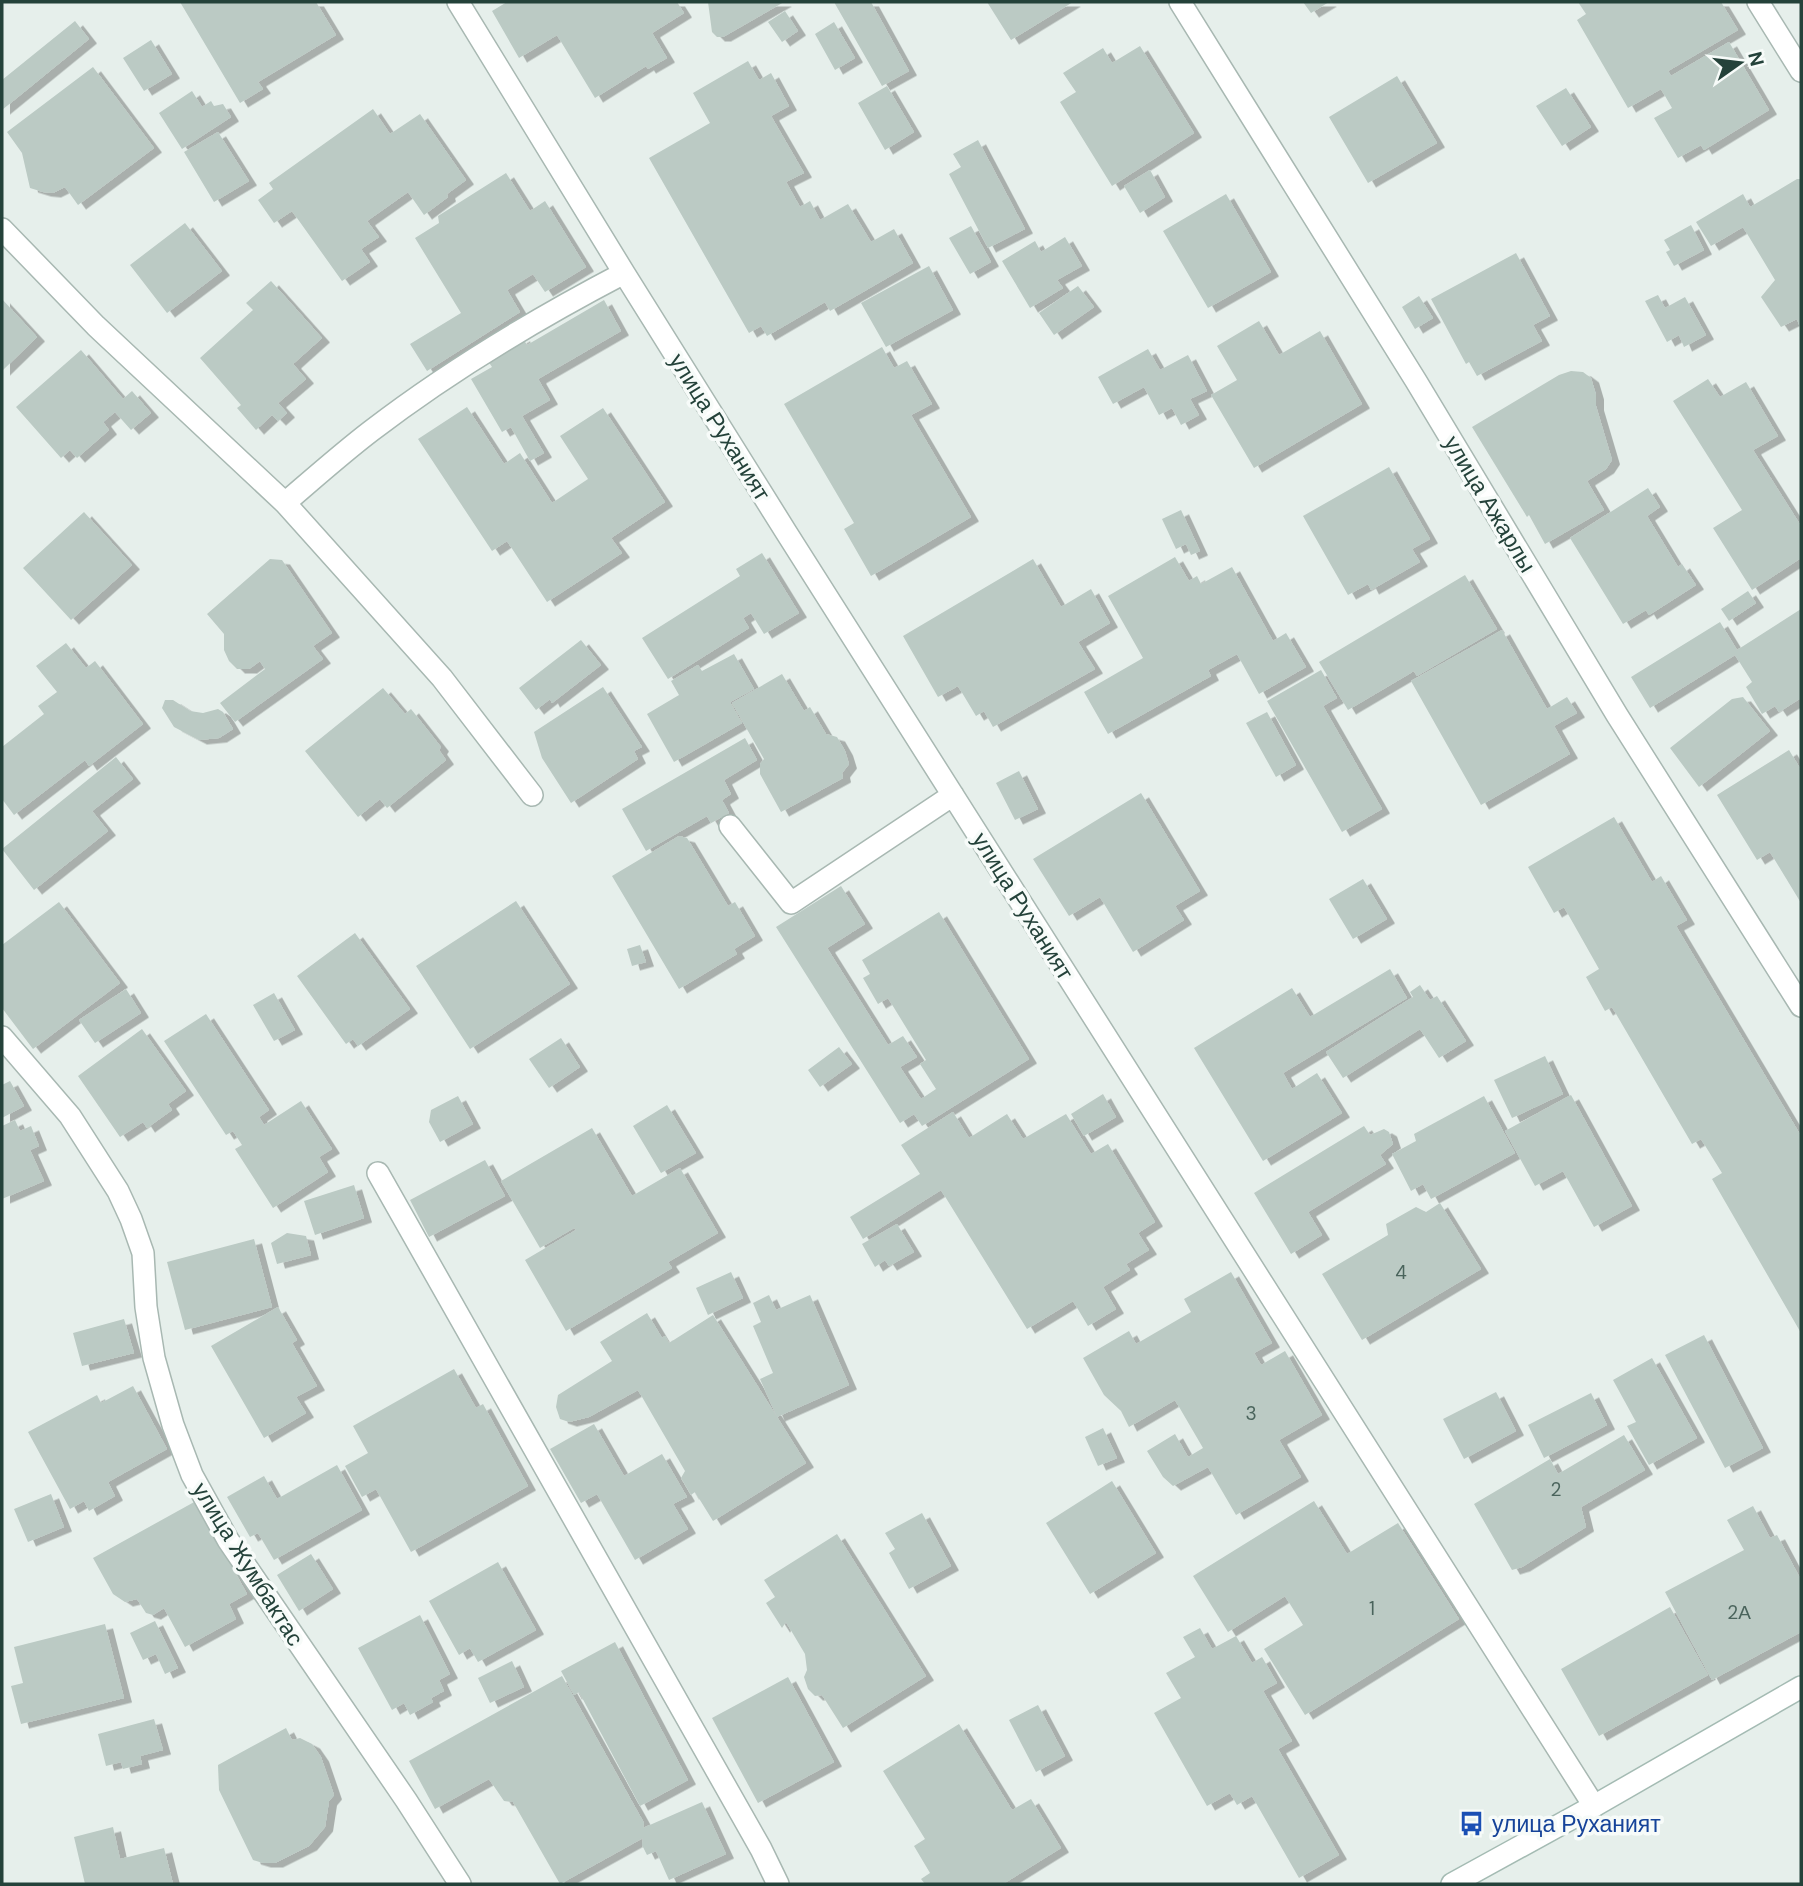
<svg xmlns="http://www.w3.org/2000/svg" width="1803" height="1886" font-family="'DM Sans',sans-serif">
<defs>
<filter id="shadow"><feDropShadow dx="8" dy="4.5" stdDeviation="0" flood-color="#0004"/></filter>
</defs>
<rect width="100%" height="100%" fill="#e6efeb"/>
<!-- building -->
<path fill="#bbcac4" filter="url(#shadow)" d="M 180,2 L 316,2 L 336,35 L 258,82 L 263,89 L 240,103 Z
M 507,2 L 677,2 L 684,13 L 652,33 L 667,58 L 648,69 L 646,66 L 595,98 L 557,35 L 519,58 L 492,11 Z
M 708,2 L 784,2 L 723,37 L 717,37 L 712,32 Z
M 834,2 L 871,2 L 909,71 L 882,86 Z
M 987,2 L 1073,2 L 1011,40 Z
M 1303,2 L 1329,2 L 1311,13 Z
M 1578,2 L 1721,2 L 1738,30 L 1668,71 L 1671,76 L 1729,42 L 1769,110 L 1704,150 L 1701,145 L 1678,158 L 1654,118 L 1672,108 L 1661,89 L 1628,108 L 1577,20 L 1586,14 Z
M 785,11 L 798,31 L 782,42 L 768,22 Z
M 75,21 L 89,39 L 2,110 L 2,80 Z
M 834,22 L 855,58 L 835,70 L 815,34 Z
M 151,40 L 172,74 L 144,91 L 123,58 Z
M 1140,46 L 1194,133 L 1112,186 L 1060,102 L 1076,92 L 1063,73 L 1103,48 L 1112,63 Z
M 748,61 L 759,80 L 771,73 L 789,106 L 771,116 L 804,173 L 786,182 L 800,207 L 810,201 L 820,220 L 848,204 L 871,242 L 894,229 L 913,263 L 830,311 L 825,302 L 767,336 L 761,326 L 749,333 L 649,158 L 710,123 L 693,93 Z
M 93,67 L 154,148 L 78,205 L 65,187 L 53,193 L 43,192 L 30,188 L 22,153 L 7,132 Z
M 1397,76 L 1437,143 L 1368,183 L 1329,117 Z
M 887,86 L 914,132 L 885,150 L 858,103 Z
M 1566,88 L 1591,127 L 1562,146 L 1536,106 Z
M 192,91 L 202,107 L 211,101 L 214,106 L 223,104 L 231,117 L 182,149 L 159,113 Z
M 373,109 L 390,134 L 420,114 L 466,180 L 447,194 L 448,197 L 424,215 L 408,192 L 367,221 L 379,237 L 361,249 L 370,262 L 342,281 L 292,211 L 274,223 L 258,200 L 273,189 L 269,183 Z
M 218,132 L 249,181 L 214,202 L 184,152 Z
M 978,140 L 1025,229 L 988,248 L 949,174 L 961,167 L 953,154 Z
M 1150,170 L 1165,197 L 1140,213 L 1124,186 Z
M 506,173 L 530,211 L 545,201 L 586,267 L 545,292 L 533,274 L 507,290 L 520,312 L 427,371 L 410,344 L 461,313 L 415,238 L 439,223 L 438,216 Z
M 1797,179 L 1801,179 L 1801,330 L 1797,319 L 1781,327 L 1761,297 L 1775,280 L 1743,227 L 1711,246 L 1696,222 L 1743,194 L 1750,207 Z
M 1226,194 L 1271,272 L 1208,308 L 1163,231 Z
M 185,223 L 222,271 L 167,313 L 130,265 Z
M 1691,225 L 1704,250 L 1674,266 L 1666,252 L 1670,250 L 1664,240 Z
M 971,226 L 991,262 L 970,274 L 949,238 Z
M 1065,237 L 1082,266 L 1057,280 L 1063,288 L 1030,308 L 1002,261 L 1035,241 L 1041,252 Z
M 1516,253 L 1550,316 L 1533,325 L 1542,341 L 1477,376 L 1469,362 L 1466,364 L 1431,299 Z
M 929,266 L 953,310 L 886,347 L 861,303 Z
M 271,281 L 322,338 L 293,364 L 306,379 L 278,403 L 287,413 L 278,421 L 272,415 L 256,430 L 237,408 L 241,405 L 200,358 L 253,310 L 246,303 Z
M 1078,286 L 1094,307 L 1054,335 L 1039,313 Z
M 1658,295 L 1665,308 L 1685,297 L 1706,335 L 1684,347 L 1679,335 L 1667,342 L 1645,301 Z
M 1419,296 L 1433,318 L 1415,329 L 1402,307 Z
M 2,299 L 37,337 L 2,371 Z
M 604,300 L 621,331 L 538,379 L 550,400 L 522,416 L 544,453 L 530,461 L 511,427 L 502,432 L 471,379 L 492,367 L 486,358 L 522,337 L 527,345 Z
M 1259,321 L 1279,355 L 1320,331 L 1362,404 L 1254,468 L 1211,395 L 1237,380 L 1217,346 Z
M 882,347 L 894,368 L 907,361 L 932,404 L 911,415 L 971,517 L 871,576 L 844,529 L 854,523 L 784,404 Z
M 1148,349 L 1160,370 L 1188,355 L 1207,391 L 1190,399 L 1199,415 L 1181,425 L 1172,408 L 1159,415 L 1144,387 L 1113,404 L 1098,377 Z
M 81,350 L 123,399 L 132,391 L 151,413 L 131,430 L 115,412 L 103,422 L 109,430 L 77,458 L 70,450 L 61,458 L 16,407 Z
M 1571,371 L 1583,372 L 1591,378 L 1596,395 L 1596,406 L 1612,460 L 1606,469 L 1587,481 L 1604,510 L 1545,544 L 1529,515 L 1527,517 L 1472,427 L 1559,375 Z
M 1708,379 L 1720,397 L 1746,382 L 1778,436 L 1753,450 L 1801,526 L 1801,558 L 1752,590 L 1713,528 L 1742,510 L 1673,401 Z
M 467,407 L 504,464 L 520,453 L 552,503 L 588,479 L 560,436 L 603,408 L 665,502 L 611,538 L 622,553 L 547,602 L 507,541 L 492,551 L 418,439 Z
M 1389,467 L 1430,539 L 1412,549 L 1420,562 L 1371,590 L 1368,584 L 1348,595 L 1303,516 Z
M 1648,488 L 1660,507 L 1647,516 L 1678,567 L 1682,564 L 1696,585 L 1649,615 L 1646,610 L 1623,624 L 1570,538 Z
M 1181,510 L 1200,551 L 1191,555 L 1186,544 L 1176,549 L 1162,519 Z
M 84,512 L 132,565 L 71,620 L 23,568 Z
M 762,553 L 799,613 L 764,634 L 751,613 L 743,618 L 749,628 L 668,679 L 642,638 L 740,576 L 736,569 Z
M 1175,557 L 1189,581 L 1197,576 L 1201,584 L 1232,567 L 1273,641 L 1286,633 L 1306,667 L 1259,694 L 1237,654 L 1208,670 L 1211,676 L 1108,734 L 1084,692 L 1143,658 L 1108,596 Z
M 270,559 L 282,560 L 332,633 L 313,646 L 323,659 L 235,722 L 220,703 L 265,669 L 260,661 L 249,669 L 237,669 L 229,661 L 224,650 L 224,634 L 207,614 Z
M 1033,559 L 1061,607 L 1091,589 L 1110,623 L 1078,642 L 1095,669 L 993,727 L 984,711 L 976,716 L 958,686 L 938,697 L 903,636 Z
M 1465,575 L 1497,629 L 1417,676 L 1414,671 L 1348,710 L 1319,662 Z
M 1748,591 L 1756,603 L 1729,621 L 1721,609 Z
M 1801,609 L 1801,698 L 1779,712 L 1775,706 L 1762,714 L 1746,687 L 1752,682 L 1735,655 L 1650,708 L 1631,677 L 1720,622 L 1737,650 Z
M 1502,630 L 1547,709 L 1567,697 L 1577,713 L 1554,726 L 1570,754 L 1481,805 L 1411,681 Z
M 581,640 L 601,665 L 552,703 L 550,699 L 536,710 L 519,688 Z
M 66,643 L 86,668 L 95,661 L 143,724 L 89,766 L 85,760 L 14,815 L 2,799 L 2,747 L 44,714 L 38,706 L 57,692 L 36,666 Z
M 734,654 L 754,689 L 730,702 L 742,723 L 674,762 L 647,714 L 679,695 L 671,681 L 698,665 L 702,671 Z
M 1321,670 L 1337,698 L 1323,706 L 1382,809 L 1342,832 L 1267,701 Z
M 782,674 L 804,711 L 810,707 L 826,734 L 837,737 L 845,751 L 849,764 L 842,773 L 843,778 L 781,812 L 760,774 L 760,764 L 764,759 L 732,703 Z
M 603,687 L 642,747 L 634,751 L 638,759 L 571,803 L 542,758 L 534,732 Z
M 383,688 L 405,714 L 411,709 L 441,747 L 439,750 L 446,760 L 387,808 L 380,799 L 358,817 L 305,751 Z
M 1743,697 L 1770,731 L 1699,787 L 1670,748 L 1732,699 Z
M 165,700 L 173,700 L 190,711 L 203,713 L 218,709 L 223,712 L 233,729 L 219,738 L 199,740 L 174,727 L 162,708 Z
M 1267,712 L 1296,765 L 1276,777 L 1246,723 Z
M 745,738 L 757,760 L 724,780 L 731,794 L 722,800 L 729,813 L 711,823 L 707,816 L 646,851 L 622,809 Z
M 1789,750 L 1801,770 L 1801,903 L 1770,852 L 1757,860 L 1717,795 Z
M 116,757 L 133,779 L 92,811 L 108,831 L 34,890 L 2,849 Z
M 1019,771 L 1038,809 L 1015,820 L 996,783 Z
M 1141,793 L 1200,891 L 1175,906 L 1184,920 L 1133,952 L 1100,897 L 1069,916 L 1033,859 Z
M 1614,817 L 1652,882 L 1661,876 L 1687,920 L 1676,926 L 1801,1136 L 1801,1333 L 1712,1179 L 1722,1173 L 1701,1139 L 1692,1144 L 1612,1007 L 1605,1011 L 1586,977 L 1599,969 L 1564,907 L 1554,913 L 1528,867 Z
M 679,836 L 687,838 L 728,906 L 735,902 L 755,936 L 734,949 L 737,954 L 679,989 L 612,876 Z
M 1363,879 L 1387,919 L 1353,939 L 1329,899 Z
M 841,886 L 865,924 L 827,948 L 888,1045 L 903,1036 L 917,1057 L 900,1067 L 921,1099 L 936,1089 L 920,1064 L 926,1060 L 888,998 L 878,1004 L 863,978 L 870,974 L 862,960 L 939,912 L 1029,1059 L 922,1126 L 914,1114 L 900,1123 L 776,927 Z
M 516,901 L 570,984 L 470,1049 L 416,966 Z
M 59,902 L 120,983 L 33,1049 L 2,1008 L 2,945 Z
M 355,933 L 410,1009 L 358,1046 L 353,1039 L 346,1044 L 297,976 Z
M 640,945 L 646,962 L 632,966 L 627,949 Z
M 1390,969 L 1407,998 L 1283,1073 L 1292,1089 L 1317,1073 L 1342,1113 L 1263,1161 L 1194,1048 L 1292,988 L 1310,1017 Z
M 1420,985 L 1430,1000 L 1437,996 L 1466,1041 L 1439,1058 L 1420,1029 L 1343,1078 L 1326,1052 L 1413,997 L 1410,992 Z
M 126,989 L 141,1013 L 95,1043 L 79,1020 Z
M 274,993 L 295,1030 L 274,1041 L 253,1005 Z
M 206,1014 L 269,1110 L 259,1117 L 264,1125 L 301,1101 L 332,1149 L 319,1157 L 328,1172 L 273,1208 L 235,1149 L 242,1145 L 233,1131 L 226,1135 L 164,1041 Z
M 142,1029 L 186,1091 L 168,1104 L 172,1110 L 147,1128 L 143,1122 L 120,1137 L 78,1076 Z
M 561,1038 L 580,1067 L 549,1088 L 529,1059 Z
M 839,1047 L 852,1064 L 820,1087 L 808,1070 Z
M 1545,1056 L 1563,1094 L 1512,1118 L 1494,1080 Z
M 10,1081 L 24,1106 L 2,1118 L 2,1085 Z
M 1103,1094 L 1116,1117 L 1084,1136 L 1071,1114 Z
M 1571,1095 L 1632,1206 L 1594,1227 L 1563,1171 L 1535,1186 L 1505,1131 Z
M 458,1096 L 473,1124 L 440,1142 L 429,1122 L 431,1110 Z
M 1484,1096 L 1515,1153 L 1431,1199 L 1423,1184 L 1411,1191 L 1392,1154 L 1416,1141 L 1414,1134 Z
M 667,1105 L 696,1153 L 661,1173 L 633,1126 Z
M 953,1112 L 969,1138 L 1007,1114 L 1023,1139 L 1066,1114 L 1091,1154 L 1108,1144 L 1155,1222 L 1138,1233 L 1149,1250 L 1126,1264 L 1130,1270 L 1103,1287 L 1116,1309 L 1088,1326 L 1073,1301 L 1027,1329 L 941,1190 L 863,1239 L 850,1217 L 920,1174 L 901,1145 Z
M 15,1120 L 20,1131 L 31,1126 L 39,1146 L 30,1150 L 44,1181 L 2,1199 L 2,1126 Z
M 1364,1126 L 1370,1135 L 1384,1129 L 1389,1132 L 1393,1144 L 1380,1155 L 1386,1164 L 1308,1212 L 1322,1235 L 1291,1254 L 1254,1193 Z
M 592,1128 L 632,1196 L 680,1168 L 718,1233 L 668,1262 L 672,1268 L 566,1331 L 525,1260 L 576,1230 L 574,1228 L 540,1248 L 501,1181 Z
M 485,1160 L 505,1196 L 429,1237 L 410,1200 Z
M 354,1185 L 364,1218 L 315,1235 L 304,1201 Z
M 1440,1203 L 1481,1269 L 1362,1340 L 1322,1274 L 1388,1235 L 1386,1224 L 1416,1207 L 1426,1212 Z
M 897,1224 L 914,1252 L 889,1266 L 885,1260 L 875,1267 L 862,1244 Z
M 287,1233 L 306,1236 L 311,1255 L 277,1264 L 271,1243 Z
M 254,1239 L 272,1307 L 185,1330 L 167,1262 Z
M 731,1272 L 743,1298 L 708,1315 L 696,1288 Z
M 1231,1272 L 1272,1343 L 1254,1353 L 1261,1365 L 1285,1351 L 1322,1415 L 1279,1440 L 1301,1477 L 1236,1515 L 1208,1467 L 1173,1486 L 1163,1477 L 1147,1451 L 1175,1434 L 1188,1457 L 1203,1448 L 1175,1400 L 1129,1427 L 1121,1411 L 1104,1395 L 1083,1358 L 1129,1331 L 1136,1344 L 1191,1312 L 1184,1299 Z
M 769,1295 L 776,1310 L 810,1295 L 849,1385 L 777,1417 L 760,1379 L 773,1373 L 753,1326 L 761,1322 L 753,1303 Z
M 278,1307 L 297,1340 L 292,1343 L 317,1386 L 296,1397 L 306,1413 L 264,1438 L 211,1346 Z
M 647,1313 L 662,1338 L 665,1336 L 669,1343 L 713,1315 L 806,1463 L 713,1521 L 695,1492 L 691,1495 L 681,1478 L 685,1471 L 638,1390 L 589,1417 L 569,1422 L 560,1419 L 556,1407 L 558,1395 L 612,1361 L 600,1342 Z
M 124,1319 L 134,1353 L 82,1366 L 73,1333 Z
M 1704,1335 L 1763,1448 L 1725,1468 L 1665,1355 Z
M 1652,1358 L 1697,1438 L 1649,1465 L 1627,1426 L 1636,1422 L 1613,1380 Z
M 454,1369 L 476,1408 L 483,1404 L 528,1486 L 411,1552 L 376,1489 L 362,1497 L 345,1466 L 368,1453 L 353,1426 Z
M 133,1386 L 167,1449 L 108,1482 L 115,1496 L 89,1511 L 84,1501 L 70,1509 L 28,1432 L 97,1395 L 101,1403 Z
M 1496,1392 L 1516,1431 L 1464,1459 L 1443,1419 Z
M 1591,1393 L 1607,1425 L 1544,1458 L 1528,1425 Z
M 594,1424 L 624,1476 L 662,1454 L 687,1497 L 673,1504 L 688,1529 L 635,1560 L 597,1494 L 581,1503 L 550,1449 Z
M 1103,1428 L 1117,1458 L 1098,1466 L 1085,1437 Z
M 1624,1435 L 1645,1470 L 1581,1507 L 1586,1527 L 1522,1567 L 1512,1570 L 1474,1504 L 1550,1459 L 1558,1474 Z
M 337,1465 L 362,1510 L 274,1560 L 258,1533 L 250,1537 L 227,1497 L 264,1476 L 277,1499 Z
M 1112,1481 L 1156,1553 L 1090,1594 L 1046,1523 Z
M 51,1494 L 64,1527 L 28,1542 L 14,1509 Z
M 196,1501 L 247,1594 L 229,1604 L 236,1619 L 185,1647 L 164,1608 L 153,1615 L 146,1613 L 137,1599 L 125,1602 L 113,1594 L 93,1558 Z
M 1314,1501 L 1347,1554 L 1398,1523 L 1459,1619 L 1305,1715 L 1264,1649 L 1303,1625 L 1285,1596 L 1228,1632 L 1193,1576 Z
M 1753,1506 L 1770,1538 L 1777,1535 L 1801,1580 L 1801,1632 L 1712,1680 L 1665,1592 L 1744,1550 L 1727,1520 Z
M 922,1513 L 951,1566 L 909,1589 L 889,1553 L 895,1549 L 885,1533 Z
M 837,1534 L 926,1676 L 843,1728 L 822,1695 L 815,1696 L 808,1689 L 804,1677 L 807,1670 L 805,1654 L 786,1622 L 782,1628 L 766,1603 L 775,1597 L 764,1580 Z
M 311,1554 L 333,1589 L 299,1611 L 277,1575 Z
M 498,1562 L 536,1630 L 478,1662 L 470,1648 L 459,1655 L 429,1601 Z
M 1670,1607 L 1708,1675 L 1599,1736 L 1561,1669 Z
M 420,1615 L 450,1674 L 439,1680 L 444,1691 L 431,1698 L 433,1702 L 410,1715 L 404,1703 L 392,1710 L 358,1648 Z
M 155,1621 L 178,1668 L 165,1674 L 156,1654 L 143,1660 L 130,1633 Z
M 105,1624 L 124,1698 L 21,1724 L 11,1686 L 23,1683 L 14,1647 Z
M 1200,1628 L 1212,1649 L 1236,1636 L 1252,1663 L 1262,1657 L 1277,1683 L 1263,1691 L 1292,1741 L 1278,1749 L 1339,1855 L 1299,1878 L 1252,1796 L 1237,1805 L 1230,1793 L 1207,1806 L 1154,1713 L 1181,1698 L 1166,1673 L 1195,1657 L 1183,1637 Z
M 615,1642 L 688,1780 L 640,1806 L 579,1692 L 574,1695 L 561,1671 Z
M 512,1661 L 524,1687 L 490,1703 L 478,1678 Z
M 562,1676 L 644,1823 L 643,1828 L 702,1802 L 726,1854 L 669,1880 L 656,1851 L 647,1855 L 642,1845 L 643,1838 L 560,1884 L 513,1802 L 504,1801 L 489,1779 L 435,1809 L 409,1761 Z
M 788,1677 L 834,1762 L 758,1803 L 712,1718 Z
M 1038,1705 L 1065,1756 L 1036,1772 L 1009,1720 Z
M 154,1719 L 163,1750 L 140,1756 L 142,1764 L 123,1769 L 121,1762 L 106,1766 L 98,1734 Z
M 959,1724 L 1012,1810 L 1031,1799 L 1061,1848 L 1003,1884 L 925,1884 L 921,1879 L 930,1873 L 914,1846 L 925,1839 L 883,1771 Z
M 286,1728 L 292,1740 L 300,1738 L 312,1744 L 321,1757 L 334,1795 L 329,1801 L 325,1827 L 309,1846 L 275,1863 L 263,1863 L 253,1860 L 219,1790 L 218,1765 Z
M 113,1827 L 120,1859 L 164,1848 L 173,1884 L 85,1884 L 74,1837 Z"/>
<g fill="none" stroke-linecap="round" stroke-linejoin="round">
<defs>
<path id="street" d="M 458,2 L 624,273 L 786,532 L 1594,1806
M 1180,2 L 1416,381 L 1617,715 L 1801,1006
M 1758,2 L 1801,71
M 2,229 L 96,326 L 285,503 L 442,678 L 532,795
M 285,503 C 313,479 341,454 371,431 C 449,371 536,319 624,273
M 730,826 L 791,903 L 953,795
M 2,1037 L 70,1116 L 118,1191 L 131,1219 L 143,1253 L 146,1307 L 154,1358 L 173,1425 L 192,1475 L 228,1540 L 406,1800 L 460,1884
M 378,1173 L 761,1849 L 778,1884"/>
<path id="secondary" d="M 1452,1884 L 1594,1806 L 1801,1687"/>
</defs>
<!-- street casing -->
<use href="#street" stroke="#a8b8b2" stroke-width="24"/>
<!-- secondary casing -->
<use href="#secondary" stroke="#a4bbb3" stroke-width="24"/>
<!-- street -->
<use href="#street" stroke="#fff" stroke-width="21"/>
<!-- secondary -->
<use href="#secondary" stroke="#fff" stroke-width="21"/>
</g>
<!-- icons -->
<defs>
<symbol id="bus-bare" viewBox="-9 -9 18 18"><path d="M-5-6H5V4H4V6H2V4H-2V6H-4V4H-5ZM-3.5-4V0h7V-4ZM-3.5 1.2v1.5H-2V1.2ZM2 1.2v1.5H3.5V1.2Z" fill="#1a4fb4" stroke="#f7fbf9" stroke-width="2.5" paint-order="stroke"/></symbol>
</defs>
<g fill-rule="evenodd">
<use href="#bus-bare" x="1454" y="1806" width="35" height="35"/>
</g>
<g text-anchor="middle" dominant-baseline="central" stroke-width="7" stroke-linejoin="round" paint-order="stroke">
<!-- number labels -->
<g font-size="19" fill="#4a645c">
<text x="1401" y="1272">4</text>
<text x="1251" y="1413">3</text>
<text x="1556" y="1489">2</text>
<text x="1372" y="1608">1</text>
<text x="1739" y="1612">2А</text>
</g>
<!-- street labels -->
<g font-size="23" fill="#24423a" stroke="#f7fbf9">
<text transform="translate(720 427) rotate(58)">улица Руханият</text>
<text transform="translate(1490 504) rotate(59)">улица Ажарлы</text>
<text transform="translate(1023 906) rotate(58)">улица Руханият</text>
<text transform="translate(248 1564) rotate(58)">улица Жумбактас</text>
</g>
<!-- transit labels -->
<g font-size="23" fill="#164399" stroke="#f7fbf9" text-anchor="start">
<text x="1492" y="1824">улица Руханият</text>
</g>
</g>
<!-- border -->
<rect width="1803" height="1886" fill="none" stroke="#24423a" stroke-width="7"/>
<!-- north arrow -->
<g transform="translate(1740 63) rotate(76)" stroke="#f7fbf9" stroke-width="5" paint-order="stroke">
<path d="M0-5L12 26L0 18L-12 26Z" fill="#24423a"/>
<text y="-10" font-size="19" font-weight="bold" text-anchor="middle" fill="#24423a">N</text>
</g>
</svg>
